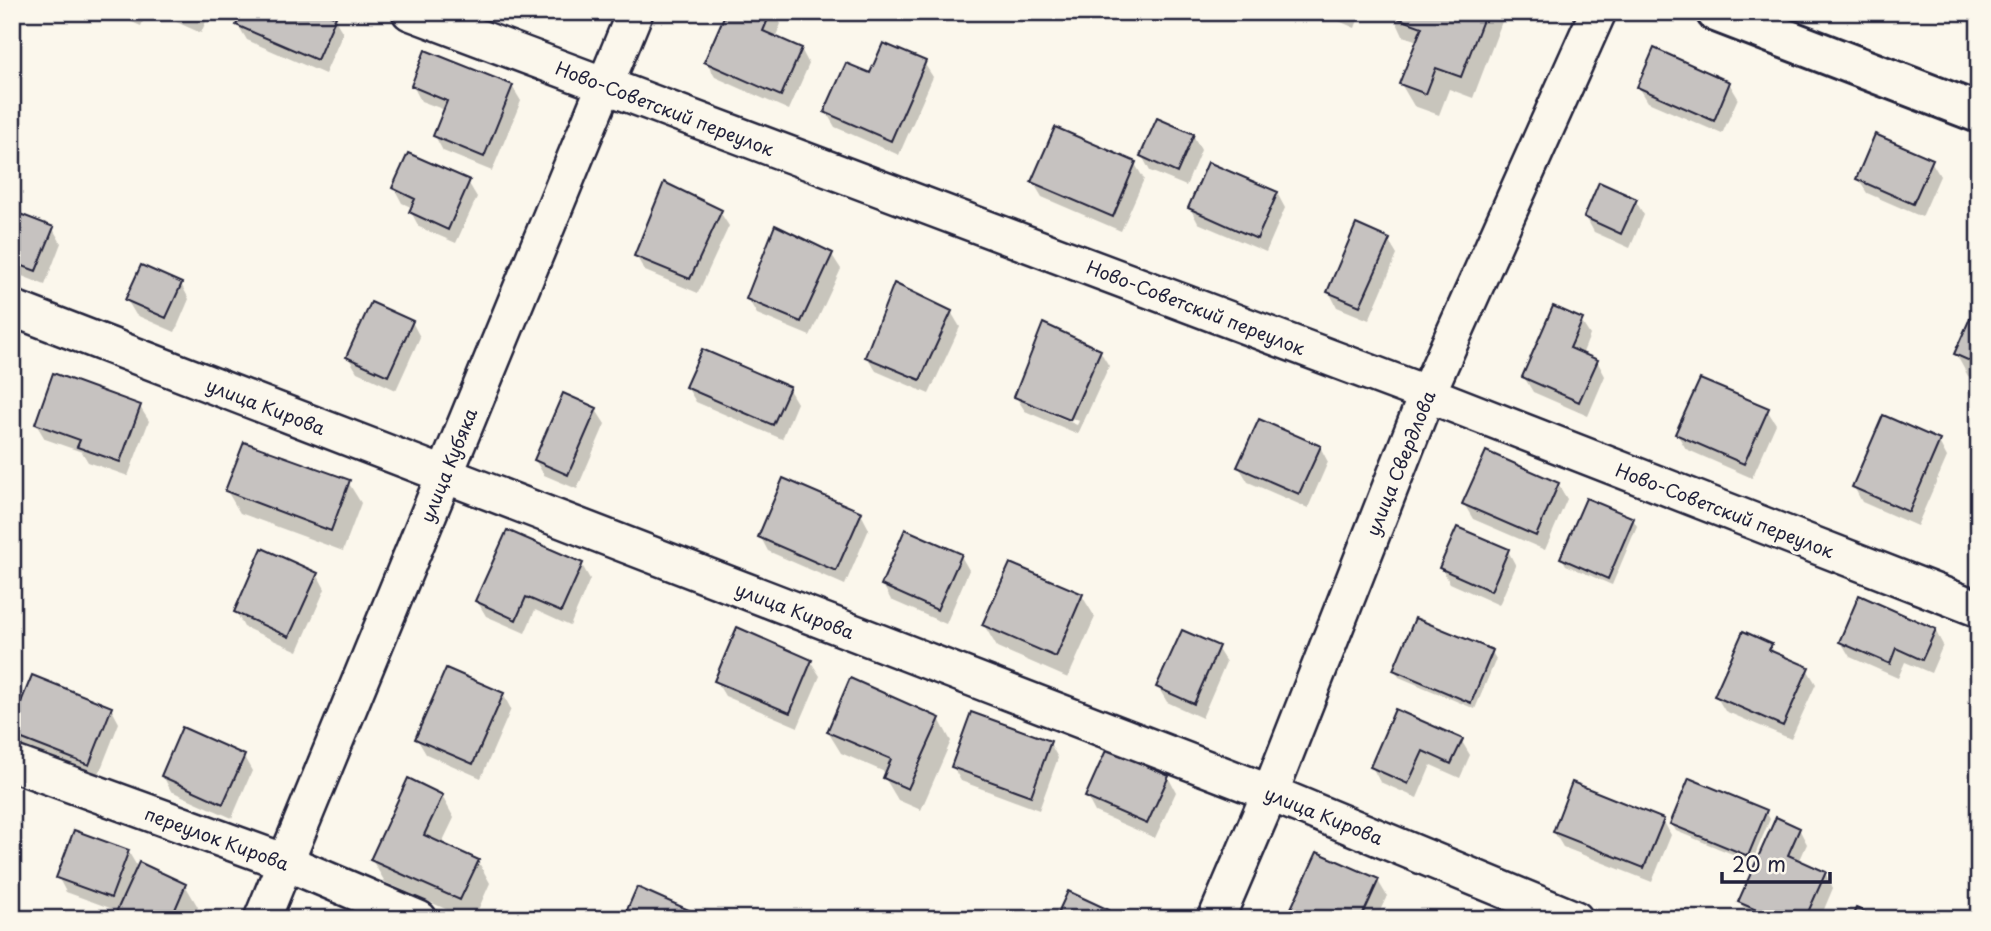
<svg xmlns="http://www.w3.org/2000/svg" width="1991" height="931" font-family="'Playpen Sans',sans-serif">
<rect width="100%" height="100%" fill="#fbf7ec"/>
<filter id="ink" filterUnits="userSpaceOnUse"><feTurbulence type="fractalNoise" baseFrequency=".0143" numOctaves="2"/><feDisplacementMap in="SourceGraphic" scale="14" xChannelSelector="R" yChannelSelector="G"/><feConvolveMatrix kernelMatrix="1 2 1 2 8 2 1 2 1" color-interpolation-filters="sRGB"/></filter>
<g filter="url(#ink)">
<!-- shadow -->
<path fill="#0003" fill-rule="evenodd" d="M 109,12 L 147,12 L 141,26 Z
M 154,12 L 210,12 L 201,33 Z
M 530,12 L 557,12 L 553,21 Z
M 728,12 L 774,12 L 781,24 L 775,38 L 801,49 L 809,64 L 789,110 L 715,77 L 706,62 Z
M 1318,12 L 1361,12 L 1355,28 Z
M 1392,12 L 1499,12 L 1503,19 L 1473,98 L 1449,89 L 1439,115 L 1414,106 L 1401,84 L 1418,41 L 1403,36 Z
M 334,18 L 343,33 L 325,74 L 247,40 L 238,25 Z
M 924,63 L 933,77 L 899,155 L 835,127 L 826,112 L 871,76 Z
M 1729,83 L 1738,98 L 1722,134 L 1648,102 L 1639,87 Z
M 413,86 L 512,86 L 521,101 L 492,171 L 443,151 L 435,136 L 445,110 L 421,101 Z
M 1193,135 L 1201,150 L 1186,186 L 1150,171 L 1142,156 Z
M 1931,161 L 1940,176 L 1922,217 L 1867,193 L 1858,179 Z
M 1135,164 L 1144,179 L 1121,231 L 1042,197 L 1033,182 Z
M 468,182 L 477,197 L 456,243 L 419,227 L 411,212 L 413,208 L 402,203 L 394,188 Z
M 1277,193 L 1285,208 L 1266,252 L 1198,223 L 1190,208 Z
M 1635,200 L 1644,215 L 1630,248 L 1594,232 L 1586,217 Z
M 720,212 L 729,226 L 698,293 L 645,271 L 636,256 Z
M 12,213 L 53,229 L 61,243 L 45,285 L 12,272 Z
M 1388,240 L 1397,255 L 1369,320 L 1337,307 L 1329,292 Z
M 832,255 L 841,269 L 810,336 L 757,314 L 748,299 Z
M 181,284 L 189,299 L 175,332 L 136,315 L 127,300 Z
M 1979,302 L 1979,380 L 1968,376 L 1956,354 Z
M 951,312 L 960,327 L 929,394 L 876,371 L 867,357 Z
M 1581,321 L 1590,335 L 1582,355 L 1597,361 L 1605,376 L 1588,416 L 1533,392 L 1524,377 Z
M 412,322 L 420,337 L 396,390 L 357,372 L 348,357 Z
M 1100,351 L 1109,366 L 1078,434 L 1025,411 L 1016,397 ZM 1026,400 L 1079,421 L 1077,425 L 1026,403 Z
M 687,387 L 788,388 L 797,403 L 782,439 L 696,402 Z
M 140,407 L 149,421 L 128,476 L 88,462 L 82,452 L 45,439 L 36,424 Z
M 596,410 L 605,424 L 577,489 L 544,475 L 535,460 Z
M 1767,410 L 1776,424 L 1752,478 L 1686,449 L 1677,434 Z
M 1939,442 L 1947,457 L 1917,526 L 1862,502 L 1854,487 Z
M 1320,447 L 1328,462 L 1308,508 L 1248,482 L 1239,467 Z
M 348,482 L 361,503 L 343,551 L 240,513 L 227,491 Z
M 1558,484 L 1567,499 L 1545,550 L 1473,519 L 1464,504 Z
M 861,514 L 869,529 L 845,585 L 768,551 L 760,536 Z
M 1633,519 L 1637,526 L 1612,585 L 1566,565 L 1562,558 Z
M 1508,551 L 1516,566 L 1499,605 L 1450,583 L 1441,568 Z
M 961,556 L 969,570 L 946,624 L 891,600 L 883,585 Z
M 582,565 L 590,579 L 570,626 L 535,610 L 525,633 L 486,616 L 477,601 Z
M 317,574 L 325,589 L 298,651 L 244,627 L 236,612 Z
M 1082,596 L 1095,617 L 1068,678 L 997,647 L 984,625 Z
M 1935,630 L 1943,645 L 1931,673 L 1905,662 L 1898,678 L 1850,657 L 1841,642 Z
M 1770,645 L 1776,655 L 1807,669 L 1816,684 L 1791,739 L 1725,711 L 1716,696 Z
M 1217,648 L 1226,662 L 1202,718 L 1167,702 L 1158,687 Z
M 1492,652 L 1496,659 L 1475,709 L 1399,677 L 1395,670 Z
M 811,662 L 820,676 L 798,727 L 725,696 L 716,681 Z
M 12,670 L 18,679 L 12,693 Z
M 503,694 L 511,709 L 481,778 L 426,754 L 417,739 Z
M 111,708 L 119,723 L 97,779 L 19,748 L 12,737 L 12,729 Z
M 1396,712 L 1461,740 L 1470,755 L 1460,778 L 1431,765 L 1417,798 L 1380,782 L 1372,767 Z
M 939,719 L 951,741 L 921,810 L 898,800 L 885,778 L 887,773 L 841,753 L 828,732 Z
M 1050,743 L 1058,758 L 1039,810 L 961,781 L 953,767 Z
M 244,757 L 252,771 L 232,818 L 171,791 L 163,776 Z
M 1168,777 L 1176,792 L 1155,838 L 1095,812 L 1087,797 Z
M 442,796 L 454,818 L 441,845 L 478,861 L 490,883 L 474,919 L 468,919 L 385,882 L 372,860 Z
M 12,811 L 21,825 L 12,846 Z
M 1766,812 L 1770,819 L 1752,862 L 1676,831 L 1672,824 Z
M 1663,820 L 1671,835 L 1652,882 L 1563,847 L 1554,832 Z
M 1799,829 L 1807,844 L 1799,862 L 1825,873 L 1833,888 L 1820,919 L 1754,919 L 1749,917 L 1740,902 Z
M 128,851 L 138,868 L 185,885 L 198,907 L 192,919 L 115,919 L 118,911 L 66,892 L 58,877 Z
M 1378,881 L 1387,896 L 1376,919 L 1288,919 Z
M 1108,911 L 1113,919 L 1057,919 Z"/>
<!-- building -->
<path fill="#c6c2c0" stroke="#22223b" stroke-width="2" d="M 242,12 L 325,12 L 336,17 L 317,60 L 236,25 Z
M 726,12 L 771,12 L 763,31 L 802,48 L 781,96 L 704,62 Z
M 1390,12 L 1486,12 L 1461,77 L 1436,68 L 1426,94 L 1399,84 L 1422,27 L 1389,15 Z
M 883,43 L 926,61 L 891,141 L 824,112 L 846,63 L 870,73 Z
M 1654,48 L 1730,82 L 1714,121 L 1637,87 Z
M 425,50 L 513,85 L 484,157 L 433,136 L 447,101 L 411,86 Z
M 1157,118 L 1194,134 L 1177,173 L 1140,156 Z
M 1055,127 L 1136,162 L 1113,217 L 1031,182 Z
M 1875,134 L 1933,159 L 1913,204 L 1856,179 Z
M 408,153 L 470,180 L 448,230 L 409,212 L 415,199 L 392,188 Z
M 1208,162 L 1278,192 L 1257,239 L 1188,208 Z
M 664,182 L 722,210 L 690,279 L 634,256 Z
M 1599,182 L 1637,199 L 1621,234 L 1584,217 Z
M 12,211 L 54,227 L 36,271 L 12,262 Z
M 1356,224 L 1390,239 L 1360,306 L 1327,292 Z
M 775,225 L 833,253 L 801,322 L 746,299 Z
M 141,265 L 182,283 L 166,318 L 125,300 Z
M 894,283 L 952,311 L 920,380 L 865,357 Z
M 1979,298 L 1979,365 L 1954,354 Z
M 371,302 L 413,321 L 388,376 L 346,357 Z
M 1553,306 L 1583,319 L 1570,348 L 1598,360 L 1579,402 L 1522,377 Z
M 1043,323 L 1101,350 L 1070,420 L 1014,397 Z
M 702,349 L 790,387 L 773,425 L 685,387 Z
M 53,373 L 141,405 L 120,462 L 77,447 L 80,440 L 35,424 Z
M 1700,379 L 1769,408 L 1744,464 L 1675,434 Z
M 563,393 L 597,408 L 568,475 L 534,460 Z
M 1883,415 L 1940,440 L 1909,512 L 1852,487 Z
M 1259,419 L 1321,446 L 1299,494 L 1237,467 Z
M 244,442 L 350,480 L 331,531 L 225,491 Z
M 1486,451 L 1559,483 L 1536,536 L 1462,504 Z
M 783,478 L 862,512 L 836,571 L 758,537 Z
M 1586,498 L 1634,518 L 1608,579 L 1560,558 Z
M 1457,527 L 1509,549 L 1491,591 L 1439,568 Z
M 905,529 L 962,554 L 937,610 L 881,585 Z
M 507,530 L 583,563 L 561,612 L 526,597 L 516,620 L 475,601 Z
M 262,548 L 318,573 L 289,637 L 234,612 Z
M 1010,563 L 1083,594 L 1056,657 L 982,625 Z
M 1859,595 L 1936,629 L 1922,660 L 1896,648 L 1890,664 L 1839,642 Z
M 1415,618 L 1493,650 L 1471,703 L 1393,670 Z
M 737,627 L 812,660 L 790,713 L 714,681 Z
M 1182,630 L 1219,646 L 1194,704 L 1156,687 Z
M 1743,631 L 1772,644 L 1769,650 L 1809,667 L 1783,726 L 1714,696 Z
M 446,668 L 504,693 L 473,764 L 415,739 Z
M 32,675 L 112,707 L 89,765 L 12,735 L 12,724 Z
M 850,678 L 940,718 L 908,789 L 883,778 L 891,759 L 827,732 Z
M 1395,709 L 1463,739 L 1451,764 L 1423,751 L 1408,784 L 1370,767 Z
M 971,712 L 1051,741 L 1031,796 L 951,767 Z
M 182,727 L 245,755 L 223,804 L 161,776 Z
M 1107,748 L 1169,776 L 1147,824 L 1085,797 Z
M 408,778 L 443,795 L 424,835 L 479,860 L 460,900 L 370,860 Z
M 1689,778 L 1767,810 L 1748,856 L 1670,824 Z
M 1572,782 L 1664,819 L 1644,868 L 1553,832 Z
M 1776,817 L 1800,828 L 1788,855 L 1826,872 L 1805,919 L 1777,919 L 1738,902 Z
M 74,830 L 129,850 L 111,898 L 56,878 Z
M 1317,852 L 1379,879 L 1361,919 L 1286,919 Z
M 139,862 L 186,884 L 171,919 L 113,919 Z
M 637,887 L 700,915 L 698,919 L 623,919 Z
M 1068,891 L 1109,910 L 1105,919 L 1055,919 Z
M 1856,908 L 1880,919 L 1851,919 Z"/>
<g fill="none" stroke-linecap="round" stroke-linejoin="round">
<defs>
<path id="street" d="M 410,12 L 1427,394 L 1979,609
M 12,308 L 1270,793 L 1575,919
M 12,763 L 285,862 L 419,919
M 262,919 L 635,12
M 1216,919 L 1270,793 L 1427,394 L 1598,12"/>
<path id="secondary" d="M 1716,12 L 1979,113"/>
</defs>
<!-- street casing -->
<use href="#street" stroke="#22223b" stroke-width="40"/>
<!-- secondary casing -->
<use href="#secondary" stroke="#22223b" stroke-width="44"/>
<!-- street -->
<use href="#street" stroke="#fbf7ec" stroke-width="35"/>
<!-- secondary -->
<use href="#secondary" stroke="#fbf7ec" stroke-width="38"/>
</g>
</g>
<g text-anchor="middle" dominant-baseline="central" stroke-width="7" stroke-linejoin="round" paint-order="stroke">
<!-- street labels -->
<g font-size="18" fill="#22223b" stroke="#fbf7ec">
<text transform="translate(665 108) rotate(21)">Ново-Советский переулок</text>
<text transform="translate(1196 307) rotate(21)">Ново-Советский переулок</text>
<text transform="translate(266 406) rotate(21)">улица Кирова</text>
<text transform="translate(1400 463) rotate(-68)">улица Свердлова</text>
<text transform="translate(448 465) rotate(-68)">улица Кубяка</text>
<text transform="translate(1725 510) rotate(21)">Ново-Советский переулок</text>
<text transform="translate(795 610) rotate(21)">улица Кирова</text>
<text transform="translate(1324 815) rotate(22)">улица Кирова</text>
<text transform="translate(217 838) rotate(20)">переулок Кирова</text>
</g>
</g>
<!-- margin -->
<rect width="1991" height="931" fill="none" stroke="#fbf7ec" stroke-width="42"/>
<rect x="21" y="21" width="1949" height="889" fill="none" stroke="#22223b" stroke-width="2.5" filter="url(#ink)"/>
<!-- scale -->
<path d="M1722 872v10h108v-10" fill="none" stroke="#22223b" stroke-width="3.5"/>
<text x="1732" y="872" font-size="21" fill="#22223b" stroke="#fbf7ec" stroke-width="5" paint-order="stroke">20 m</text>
</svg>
